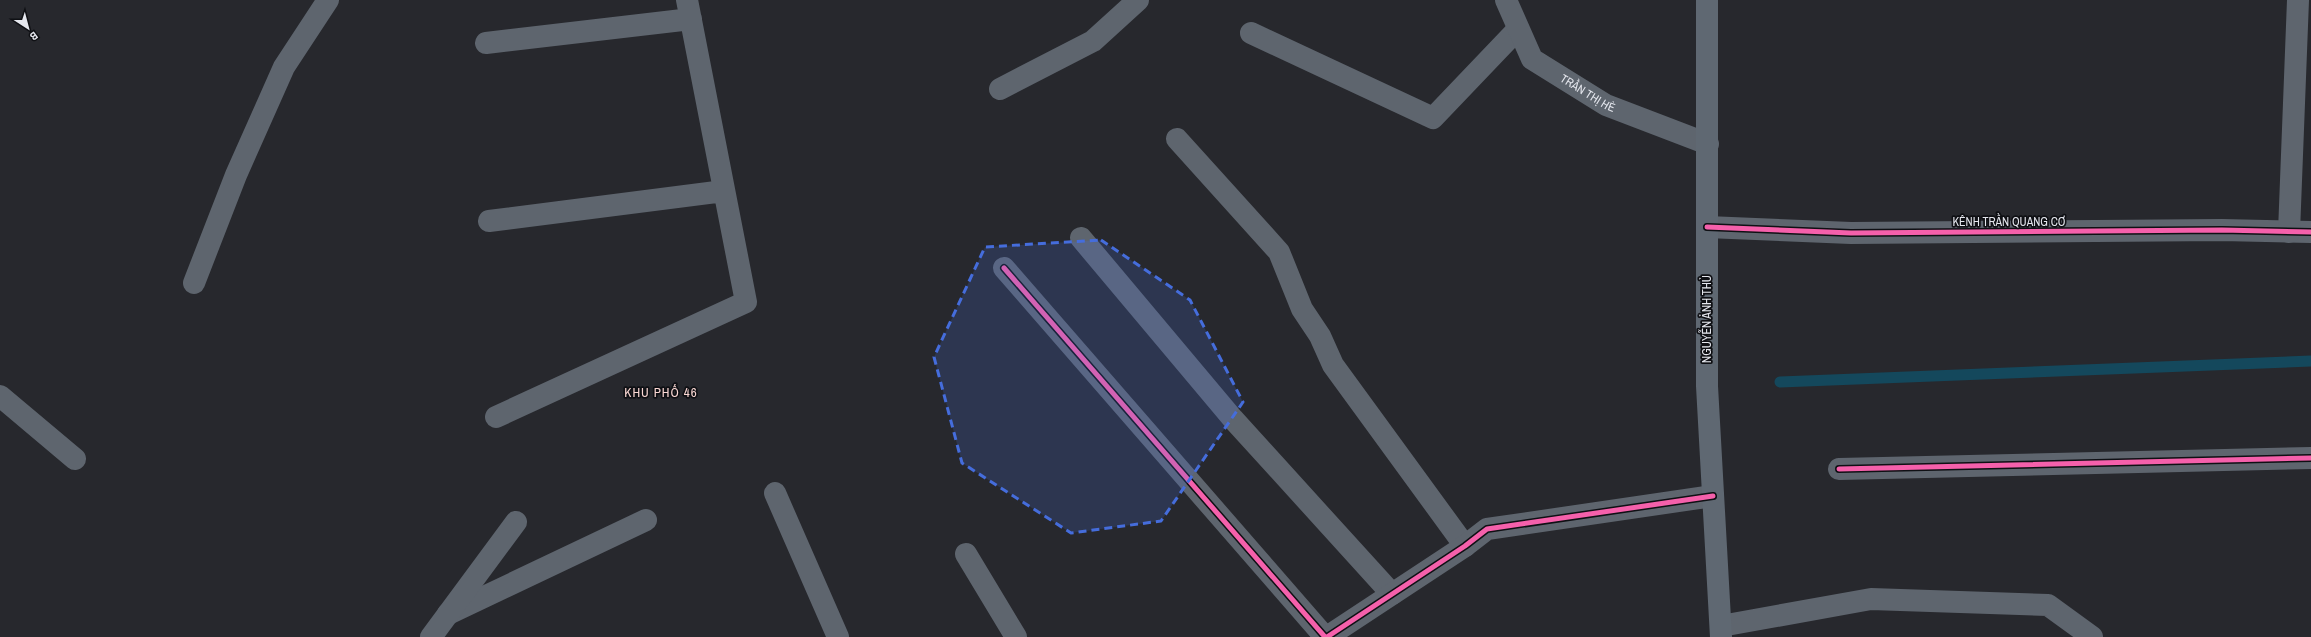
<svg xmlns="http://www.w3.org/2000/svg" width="2311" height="637" font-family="'Archivo Narrow',sans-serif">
<rect width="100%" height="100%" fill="#27282d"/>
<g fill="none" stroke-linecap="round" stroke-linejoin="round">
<!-- stream -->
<path stroke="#14485c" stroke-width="11" d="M 1780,382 L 2311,361"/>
<!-- lane -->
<path stroke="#5e656e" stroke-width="22" d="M 1251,33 L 1433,118 L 1518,29
M 486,43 L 691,19
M 1177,139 L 1279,252 L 1302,309 L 1320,336 L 1333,365 L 1465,546
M 489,221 L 724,191
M 0,396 L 75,459
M 496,417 L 746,302 L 687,0"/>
<!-- street -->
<g stroke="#5e656e" stroke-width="22">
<path id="s1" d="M 1506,0 L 1532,59 L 1606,105 L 1708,144"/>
<path d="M 1000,89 L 1093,41 L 1138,0"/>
<path d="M 1707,227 L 1851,233 L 2222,230 L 2311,232"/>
<path d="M 2289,232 L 2298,0"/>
<path d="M 1081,238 L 1233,419 L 1392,594"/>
<path d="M 1004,268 L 1325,637"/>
<path d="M 194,283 L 236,175 L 284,67 L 328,0"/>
<path d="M 1839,469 L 2311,458"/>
<path d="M 775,493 L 838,637"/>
<path d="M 966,554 L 1016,637"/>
<path d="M 448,614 L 646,520"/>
<path d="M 1721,626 L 1871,599 L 2048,605 L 2092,637"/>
<path d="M 431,637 L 516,522"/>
<path d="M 1327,637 L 1465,546 L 1487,529 L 1713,496"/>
</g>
<!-- secondary -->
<path stroke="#5f6872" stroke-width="22" d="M 1707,0 L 1707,386 L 1721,637"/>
<defs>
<path id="cycleway" d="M 1707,227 L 1851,233 L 2222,230 L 2311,232
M 1004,268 L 1325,637
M 1839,469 L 2311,458
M 1327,637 L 1465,546 L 1487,529 L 1713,496"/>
</defs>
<!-- cycleway casing -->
<use href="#cycleway" stroke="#0f1014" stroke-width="8"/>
<!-- cycleway -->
<use href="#cycleway" stroke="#f560ab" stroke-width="5"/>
</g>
<!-- marked area -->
<path fill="#456ddc" fill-opacity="0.2" stroke="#456ddc" stroke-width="3" stroke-dasharray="8 5" stroke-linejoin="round" d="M 1101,240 L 1190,300 L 1243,402 L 1161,521 L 1071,533 L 962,463 L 934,357 L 985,247 Z"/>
<g text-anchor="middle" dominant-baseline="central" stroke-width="3.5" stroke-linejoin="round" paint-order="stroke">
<!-- street labels -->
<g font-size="12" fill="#e5e7ee" stroke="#0f1014">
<text stroke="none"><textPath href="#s1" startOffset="130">TRẦN THỊ HÈ</textPath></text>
<text x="2009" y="222">KÊNH TRẦN QUANG CƠ</text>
<text transform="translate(1707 319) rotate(-90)">NGUYỄN ẢNH THỦ</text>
</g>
<!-- neighbourhood labels -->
<g font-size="13" letter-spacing="1" fill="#fbd8d4" stroke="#0f1014">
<text x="661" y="392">KHU PHỐ 46</text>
</g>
</g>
<!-- north arrow -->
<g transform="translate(28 28) rotate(144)" stroke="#0f1014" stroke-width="3" paint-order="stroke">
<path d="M0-3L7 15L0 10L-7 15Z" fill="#e5e7ee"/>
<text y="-6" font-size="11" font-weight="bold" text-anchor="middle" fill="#e5e7ee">B</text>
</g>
</svg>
